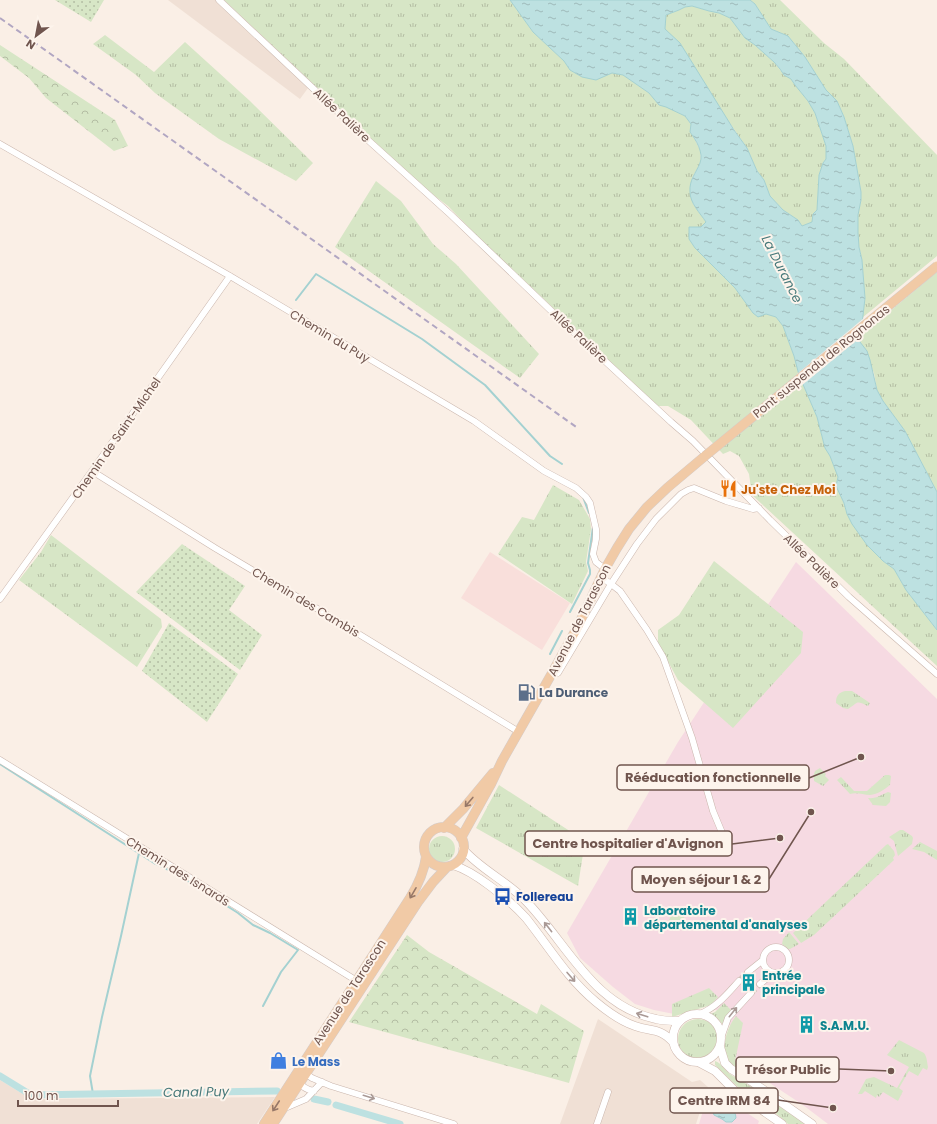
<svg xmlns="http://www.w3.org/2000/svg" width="937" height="1124" font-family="Poppins,sans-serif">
<defs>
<pattern id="grass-tufts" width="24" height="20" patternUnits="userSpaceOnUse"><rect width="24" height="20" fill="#d7e6c6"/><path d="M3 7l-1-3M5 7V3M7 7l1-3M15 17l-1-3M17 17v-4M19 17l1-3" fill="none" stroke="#b3bda3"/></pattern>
<pattern id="forest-crowns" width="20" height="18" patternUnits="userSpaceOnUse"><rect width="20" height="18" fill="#d7e6c6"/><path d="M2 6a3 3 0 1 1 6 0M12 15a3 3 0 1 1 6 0" fill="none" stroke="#b3bda3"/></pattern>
<pattern id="garden-dots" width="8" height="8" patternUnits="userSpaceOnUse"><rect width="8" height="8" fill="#d7e6c6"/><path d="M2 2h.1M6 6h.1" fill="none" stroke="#b3bda3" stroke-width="1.8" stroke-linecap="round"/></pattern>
<pattern id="water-ripples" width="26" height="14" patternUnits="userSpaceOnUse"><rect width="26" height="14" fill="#bde1e1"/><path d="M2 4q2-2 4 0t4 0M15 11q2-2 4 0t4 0" fill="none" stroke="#9eb9b9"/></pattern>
</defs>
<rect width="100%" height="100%" fill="#faefe6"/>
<!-- residential -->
<path fill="#f0e0d5" d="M 168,0 L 215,0 L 308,88 L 300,99 Z
M 598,1019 L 692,1082 L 700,1080 L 708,1087 L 696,1124 L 560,1124 Z
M 0,1080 L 31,1099 L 275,1097 L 257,1124 L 0,1124 Z"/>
<!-- commercial -->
<path fill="#f9dfdb" d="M 490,552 L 570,603 L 542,650 L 461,598 Z"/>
<!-- medical -->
<path fill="#f6dae2" d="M 796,562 L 937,699 L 937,1124 L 828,1124 L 803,1105 L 733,1059 L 730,1026 L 719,1011 L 700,1004 L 674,1014 L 654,1010 L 635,1004 L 613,987 L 580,958 L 567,933 L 678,742 Z
M 710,1088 L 759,1121 L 758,1124 L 699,1124 Z"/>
<!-- grass -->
<path fill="url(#grass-tufts)" d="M 224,0 L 510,0 L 533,32 L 564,61 L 570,70 L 582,77 L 606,75 L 612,73 L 623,75 L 649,93 L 659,105 L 666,106 L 685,116 L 691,124 L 690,132 L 694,138 L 700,150 L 701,162 L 692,178 L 693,204 L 706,222 L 689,239 L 695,248 L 735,288 L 753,313 L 766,314 L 776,317 L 783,326 L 794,356 L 799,375 L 817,417 L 825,448 L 830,455 L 838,477 L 836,486 L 844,503 L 846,511 L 854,526 L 867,545 L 883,561 L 894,569 L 906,590 L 937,630 L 937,666 L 752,495 L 749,474 L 739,456 L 730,451 L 723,454 L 691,420 L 668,406 L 657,406 L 479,238 L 448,206 L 423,187 L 398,164 Z
M 750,0 L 780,0 L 824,43 L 844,59 L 937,155 L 937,256 L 862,318 L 865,298 L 862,260 L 859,246 L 858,233 L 858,215 L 861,200 L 861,192 L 853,146 L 844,117 L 837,101 L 826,90 L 805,57 L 797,47 L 788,36 L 771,29 L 755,4 Z
M 692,6 L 709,11 L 719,13 L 730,18 L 745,38 L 755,45 L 774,62 L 784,75 L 791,79 L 795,85 L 808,101 L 815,113 L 826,146 L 826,159 L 823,163 L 819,175 L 817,210 L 813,214 L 812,222 L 802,226 L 798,220 L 783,210 L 770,196 L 764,180 L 757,171 L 747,148 L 665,29 L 666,15 L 679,10 L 685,7 Z
M 105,35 L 154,72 L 185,42 L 250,101 L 313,163 L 296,181 L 219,139 L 155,93 L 136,75 L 93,44 Z
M 376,181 L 401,201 L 433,244 L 456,264 L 539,354 L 520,378 L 335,247 Z
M 937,272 L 937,492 L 905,431 L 883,401 L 877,390 L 874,373 L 860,342 L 860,336 Z
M 553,485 L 579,500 L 590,519 L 591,529 L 586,562 L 588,571 L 572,604 L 498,554 L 522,517 L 534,520 Z
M 51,535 L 161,619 L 162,627 L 137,667 L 19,580 L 41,552 Z
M 714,561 L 803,632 L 801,653 L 733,728 L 678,680 L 658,643 L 658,630 L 679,615 Z
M 845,691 L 852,691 L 870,703 L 868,706 C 855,700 859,702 848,709 L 843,708 L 836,703 C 836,696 838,693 845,691 Z
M 820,768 L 826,774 L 825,776 L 829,780 L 823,786 L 814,781 L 814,778 L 813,777 L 815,771 Z
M 885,775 L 889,775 L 891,776 L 890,785 C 884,790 878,794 870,795 C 863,795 857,792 850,794 L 837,780 L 841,777 L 854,791 L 867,791 Z
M 499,785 L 585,841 L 578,886 L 476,828 Z
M 888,792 L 891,793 L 890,802 L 886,806 L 873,805 L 868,798 C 876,799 881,795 888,792 Z
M 900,830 L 903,830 L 912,836 L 913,838 L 912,844 L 898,856 L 894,841 L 889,837 Z
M429 849a13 13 0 1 1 26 0a13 13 0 1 1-26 0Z
M 920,842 L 937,851 L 937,860 L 924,852 L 912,849 Z
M 888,844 L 894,851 L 895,855 L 893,858 L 894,860 L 814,935 L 801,943 L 793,933 L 886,845 Z
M 669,906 L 680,911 L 688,924 L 684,931 L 668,922 L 671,916 L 666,913 Z
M 789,932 L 799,944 L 790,949 L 788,949 L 782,944 L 783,939 Z
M 709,988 L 718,997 L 711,1005 L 672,1017 L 672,1004 Z
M 724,1003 L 731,1010 L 722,1024 L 720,1021 L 711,1014 L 715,1012 Z
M 736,1016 L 743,1023 L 735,1061 C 737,1068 743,1072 748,1076 C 742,1072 734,1068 730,1063 C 719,1050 727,1027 736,1016 Z
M678 1039a20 20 0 1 1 40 0a20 20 0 1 1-40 0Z
M 899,1040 L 924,1053 C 927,1057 927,1062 928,1067 L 927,1070 L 923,1068 L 918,1076 L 909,1071 L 899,1088 L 903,1091 L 898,1101 L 883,1092 L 879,1097 L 877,1095 L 876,1098 L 865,1091 L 862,1094 L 858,1094 L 866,1079 L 874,1077 L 897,1088 L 909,1067 L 887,1055 Z
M 715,1061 C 723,1064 726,1072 733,1076 C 758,1090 782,1107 805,1124 L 788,1124 L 772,1110 L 741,1090 L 715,1065 Z"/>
<!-- forest -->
<path fill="url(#forest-crowns)" d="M 0,45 L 115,120 L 128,146 L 114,151 L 46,98 L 29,78 L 0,56 Z
M 407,935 L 429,952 L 537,1014 L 541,1004 L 584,1031 L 569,1083 L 349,1022 Z"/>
<!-- garden -->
<path fill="url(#garden-dots)" d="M 55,0 L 104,0 L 91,22 Z
M 182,544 L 245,586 L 229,610 L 262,635 L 240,670 L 136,592 Z
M 169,623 L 238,674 L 207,722 L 142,671 Z"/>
<!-- water -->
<path fill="url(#water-ripples)" stroke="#a4d1d1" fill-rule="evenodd" d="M 510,0 L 750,0 L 755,4 L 771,29 L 788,36 L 805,57 L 826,90 L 837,101 L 844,117 L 853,146 L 861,192 L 861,200 L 858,215 L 858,233 L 859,247 L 862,260 L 865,298 L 860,342 L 867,351 L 870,360 L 877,390 L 883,401 L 905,431 L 937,492 L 937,630 L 906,590 L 894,569 L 883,561 L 867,545 L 852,524 L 847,514 L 844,503 L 836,486 L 838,477 L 830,456 L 825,448 L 817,417 L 799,375 L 794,356 L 783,326 L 776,317 L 766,314 L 758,317 L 753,313 L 735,288 L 695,248 L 689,239 L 689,227 L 701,227 L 706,222 C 700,213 690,203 690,192 C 689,180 696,173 700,163 C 704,153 696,140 690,132 L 691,124 L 685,116 L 666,107 L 659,105 L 649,93 L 623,75 L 612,73 L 596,80 L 582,77 L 570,70 L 564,61 L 533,32 ZM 692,6 L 709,11 L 719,13 L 730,18 L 745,38 L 755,45 L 774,62 L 780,69 L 784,75 L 791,79 L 795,85 L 808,101 L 815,113 L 826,146 L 826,159 L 823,163 L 819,175 L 817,210 L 813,214 L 812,222 L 802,226 L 798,220 L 783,210 L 770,196 L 764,180 L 757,171 L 747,148 L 734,130 L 680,43 L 665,29 L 666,15 L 679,10 L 685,7 Z
M 718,1100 C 726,1100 736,1110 736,1118 L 732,1122 L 726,1122 L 722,1119 L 714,1115 C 711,1109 712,1104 718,1100 Z"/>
<!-- pier -->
<path fill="#faefe6" d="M 864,318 L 862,336 L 801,386 L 797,374 Z"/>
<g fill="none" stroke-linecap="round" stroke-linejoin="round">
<!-- stream -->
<path stroke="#a4d1d1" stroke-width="2" d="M 296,300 L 316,274 L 422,339 L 485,385 L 550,456 L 562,464
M 583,497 L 589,513
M 570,612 L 590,574 L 590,570 L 588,563 L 593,527
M 550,654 L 562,631
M 0,764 L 154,863 L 175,873 L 238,913 L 253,925 L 270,933 L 298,950 L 281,972 L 263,1006
M 93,1094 L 90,1076 L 102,1017 L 121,936 L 139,853"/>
<!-- canal -->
<path stroke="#bde1e1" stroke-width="7" d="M 0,1076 L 31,1095 L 277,1091
M 314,1099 L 328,1102
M 336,1105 L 400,1124"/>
<!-- street-tunnel -->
<path stroke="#d8c8c0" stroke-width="6" stroke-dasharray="6 3" stroke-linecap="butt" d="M 739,981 L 748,972
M 751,993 L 760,984"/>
<defs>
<path id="street" d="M 219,0 L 369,141 L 451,215 L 566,325 L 671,422 L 693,441 L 770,520 L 849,597 L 937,674
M 0,144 L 230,276 L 474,421 L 544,471 L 576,488 L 586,497 L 590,503 L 596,529 L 596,539 L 593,554 L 596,562 L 605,569
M 92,471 L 215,548 L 321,611 L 519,732
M 601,577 L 611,584 L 620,591 L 647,630 L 663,657 L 692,738 L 713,811 L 723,835 L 728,845
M 0,599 L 92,471 L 230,276
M 551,675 L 558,673 L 611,584 L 637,544 L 656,519 L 681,494 L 688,490 L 694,488 L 726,501 L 753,509 L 759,508
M 0,760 L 357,981
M763 960a13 13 0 1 1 26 0a13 13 0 1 1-26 0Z
M 748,972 L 763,960
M 760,984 L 773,973
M 700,1014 C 717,1007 727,994 739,981
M 722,1035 L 728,1018 L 751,993
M 302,1075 L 306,1074 L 312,1078 L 331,1086 L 454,1124
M 298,1081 C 302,1087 307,1090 314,1091
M 285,1108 L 306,1099 L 322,1082
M 597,1124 L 608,1092"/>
<path id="secondary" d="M 463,849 C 480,869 505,880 524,899 C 566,941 592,1006 656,1019 C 664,1021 672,1021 680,1021
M 453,865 C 466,869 478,877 490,886 C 502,895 515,906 526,918 C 549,947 567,978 596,1002 C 608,1012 620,1021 635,1026 C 651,1032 659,1027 673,1042
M673 1038a24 24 0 1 1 48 0a24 24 0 1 1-48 0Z
M 720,1047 L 725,1063 L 731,1069 L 751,1081 L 812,1124
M 700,1063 L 715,1071 L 736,1092 L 782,1124"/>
<path id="primary" d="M424 847a20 20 0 1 1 40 0a20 20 0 1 1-40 0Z
M 444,828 L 463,809 L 493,773
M 461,838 L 491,784 L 502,761 L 551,675 L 578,626 L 605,569 L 617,548 L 629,529 L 647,507 L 667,488 L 705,456
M 264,1124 L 410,898 C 418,885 424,872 426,857
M 273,1124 L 418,902 L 433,882 L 447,867"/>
</defs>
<!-- street casing -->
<use href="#street" stroke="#cab6ad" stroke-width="7"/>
<!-- secondary casing -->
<use href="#secondary" stroke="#ceb8ae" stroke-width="9"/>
<!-- primary casing -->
<use href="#primary" stroke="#d4ccca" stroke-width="10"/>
<!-- street -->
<use href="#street" stroke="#fff" stroke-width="6"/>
<!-- secondary -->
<use href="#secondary" stroke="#fff" stroke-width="8"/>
<!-- primary -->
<use href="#primary" stroke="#f1caa6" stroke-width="9"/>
<!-- rail -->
<path stroke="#b1a6c2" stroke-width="2" stroke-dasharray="6 4" stroke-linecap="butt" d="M 0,18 L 579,429"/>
<defs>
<path id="primary-bridge" d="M 705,456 L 937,266"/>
</defs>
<!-- primary-bridge casing -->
<use href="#primary-bridge" stroke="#d4ccca" stroke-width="10" stroke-linecap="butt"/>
<!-- primary-bridge -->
<use href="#primary-bridge" stroke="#f1caa6" stroke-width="9"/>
</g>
<!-- one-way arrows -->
<defs><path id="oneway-shaft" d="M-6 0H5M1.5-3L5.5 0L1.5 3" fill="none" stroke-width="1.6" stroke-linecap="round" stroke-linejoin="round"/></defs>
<g stroke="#977868">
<use href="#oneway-shaft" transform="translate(469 802) rotate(130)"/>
<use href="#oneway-shaft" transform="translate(413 893) rotate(120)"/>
<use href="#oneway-shaft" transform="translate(276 1106) rotate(123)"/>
</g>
<g stroke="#a99995">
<use href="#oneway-shaft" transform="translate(548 927) rotate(-128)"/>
<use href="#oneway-shaft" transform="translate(571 977) rotate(49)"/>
<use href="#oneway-shaft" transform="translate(733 1012) rotate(-51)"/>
<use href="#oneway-shaft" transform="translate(642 1015) rotate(-162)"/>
<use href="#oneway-shaft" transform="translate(369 1097) rotate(17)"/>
</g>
<!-- icons -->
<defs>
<symbol id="restaurant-bare" viewBox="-9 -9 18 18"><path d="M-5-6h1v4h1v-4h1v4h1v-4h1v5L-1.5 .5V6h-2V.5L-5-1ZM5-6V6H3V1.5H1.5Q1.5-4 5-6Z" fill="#e8710a" stroke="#fdf4ec" stroke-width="2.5" paint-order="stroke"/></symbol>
<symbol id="fuel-bare" viewBox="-9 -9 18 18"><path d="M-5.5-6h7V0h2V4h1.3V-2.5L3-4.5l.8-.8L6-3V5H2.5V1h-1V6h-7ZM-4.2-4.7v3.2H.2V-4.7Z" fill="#5c6f8a" stroke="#fdf4ec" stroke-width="2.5" paint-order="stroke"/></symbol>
<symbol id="bus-bare" viewBox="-9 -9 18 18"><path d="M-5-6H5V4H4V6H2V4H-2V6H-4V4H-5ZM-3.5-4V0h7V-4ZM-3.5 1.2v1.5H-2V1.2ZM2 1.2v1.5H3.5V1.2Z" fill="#1a4fb4" stroke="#fdf4ec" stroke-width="2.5" paint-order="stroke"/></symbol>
<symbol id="building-bare" viewBox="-9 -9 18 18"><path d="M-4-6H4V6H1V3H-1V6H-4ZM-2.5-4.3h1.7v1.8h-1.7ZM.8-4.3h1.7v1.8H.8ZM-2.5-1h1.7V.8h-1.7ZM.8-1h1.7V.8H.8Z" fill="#0f9aa8" stroke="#fdf4ec" stroke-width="2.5" paint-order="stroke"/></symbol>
<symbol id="shop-bare" viewBox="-9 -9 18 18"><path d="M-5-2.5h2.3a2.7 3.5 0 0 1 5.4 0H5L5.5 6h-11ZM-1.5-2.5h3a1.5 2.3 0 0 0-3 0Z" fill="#3f7fe0" stroke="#fdf4ec" stroke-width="2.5" paint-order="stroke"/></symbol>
</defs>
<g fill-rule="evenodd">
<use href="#restaurant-bare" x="716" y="476" width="25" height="25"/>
<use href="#fuel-bare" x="514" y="680" width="25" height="25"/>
<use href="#bus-bare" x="490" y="884" width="25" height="25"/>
<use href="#building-bare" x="618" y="904" width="25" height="25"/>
<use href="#building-bare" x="736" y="970" width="25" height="25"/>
<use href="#building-bare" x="794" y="1012" width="25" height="25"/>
<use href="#shop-bare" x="266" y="1048" width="25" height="25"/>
</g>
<g text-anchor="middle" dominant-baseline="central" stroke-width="4" stroke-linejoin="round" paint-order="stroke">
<!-- street labels -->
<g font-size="12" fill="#70554e" stroke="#fdf4ec">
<text transform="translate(342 115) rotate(43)">Allée Palière</text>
<text transform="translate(330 336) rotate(31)">Chemin du Puy</text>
<text transform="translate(579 336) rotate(43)">Allée Palière</text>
<text transform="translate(821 361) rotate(-39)">Pont suspendu de Rognonas</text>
<text transform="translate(116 438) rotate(-55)">Chemin de Saint-Michel</text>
<text transform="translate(812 561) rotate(44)">Allée Palière</text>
<text transform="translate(306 602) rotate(31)">Chemin des Cambis</text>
<text transform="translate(579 620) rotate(-63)">Avenue de Tarascon</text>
<text transform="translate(178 871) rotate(32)">Chemin des Isnards</text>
<text transform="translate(349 992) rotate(-57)">Avenue de Tarascon</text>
</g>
<!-- food labels -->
<g font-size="12" font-weight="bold" fill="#c56008" stroke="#fdf4ec" text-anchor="start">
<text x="741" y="489">Ju'ste Chez Moi</text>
</g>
<!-- service labels -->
<g font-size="12" font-weight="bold" fill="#4e5e75" stroke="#fdf4ec" text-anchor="start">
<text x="539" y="692">La Durance</text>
</g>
<!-- transit labels -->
<g font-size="12" font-weight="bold" fill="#164399" stroke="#fdf4ec" text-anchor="start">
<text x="516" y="896">Follereau</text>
</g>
<!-- culture labels -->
<g font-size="12" font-weight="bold" fill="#0d838f" stroke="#fdf4ec" text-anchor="start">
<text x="644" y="910">Laboratoire<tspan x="644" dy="14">départemental d'analyses</tspan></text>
<text x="762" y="975">Entrée<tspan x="762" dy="14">principale</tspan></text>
<text x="820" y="1025">S.A.M.U.</text>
</g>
<!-- shop labels -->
<g font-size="12" font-weight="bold" fill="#366cbe" stroke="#fdf4ec" text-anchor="start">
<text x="292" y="1061">Le Mass</text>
</g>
<!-- water labels -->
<g font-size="13" font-style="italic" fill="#47797a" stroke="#fdf4ec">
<text transform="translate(782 269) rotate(63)">La Durance</text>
<text transform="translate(196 1092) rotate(-1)">Canal Puy</text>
</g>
</g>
<!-- callouts -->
<path fill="none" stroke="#70554e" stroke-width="1.5" d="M861 757L809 778M780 838L732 844M811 812L769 879M891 1071L839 1069M833 1108L778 1100"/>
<g fill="#70554e" stroke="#fdf4ec" stroke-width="1.5">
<circle cx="861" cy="757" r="4"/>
<circle cx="780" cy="838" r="4"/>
<circle cx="811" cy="812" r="4"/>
<circle cx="891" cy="1071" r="4"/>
<circle cx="833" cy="1108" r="4"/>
</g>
<g fill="#fdf4ec" stroke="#70554e" stroke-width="1.5">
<rect x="617" y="765" width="192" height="25" rx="4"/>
<rect x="525" y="831" width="207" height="25" rx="4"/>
<rect x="632" y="867" width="137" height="25" rx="4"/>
<rect x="736" y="1057" width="103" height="25" rx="4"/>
<rect x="670" y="1088" width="108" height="25" rx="4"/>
</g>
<g font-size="13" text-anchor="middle" font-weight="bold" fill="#70554e">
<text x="713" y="782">Rééducation fonctionnelle</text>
<text x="628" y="848">Centre hospitalier d'Avignon</text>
<text x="701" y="884">Moyen séjour 1 &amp; 2</text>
<text x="788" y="1074">Trésor Public</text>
<text x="724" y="1105">Centre IRM 84</text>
</g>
<!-- north arrow -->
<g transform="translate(36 36) rotate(212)" stroke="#fdf4ec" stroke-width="3" paint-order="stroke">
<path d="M0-3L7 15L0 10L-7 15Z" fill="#70554e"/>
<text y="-6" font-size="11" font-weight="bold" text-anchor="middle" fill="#70554e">N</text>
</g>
<!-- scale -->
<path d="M18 1100v6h100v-6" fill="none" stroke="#70554e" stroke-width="2"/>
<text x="24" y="1100" font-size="12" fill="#70554e" stroke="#fdf4ec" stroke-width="3" paint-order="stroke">100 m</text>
</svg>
